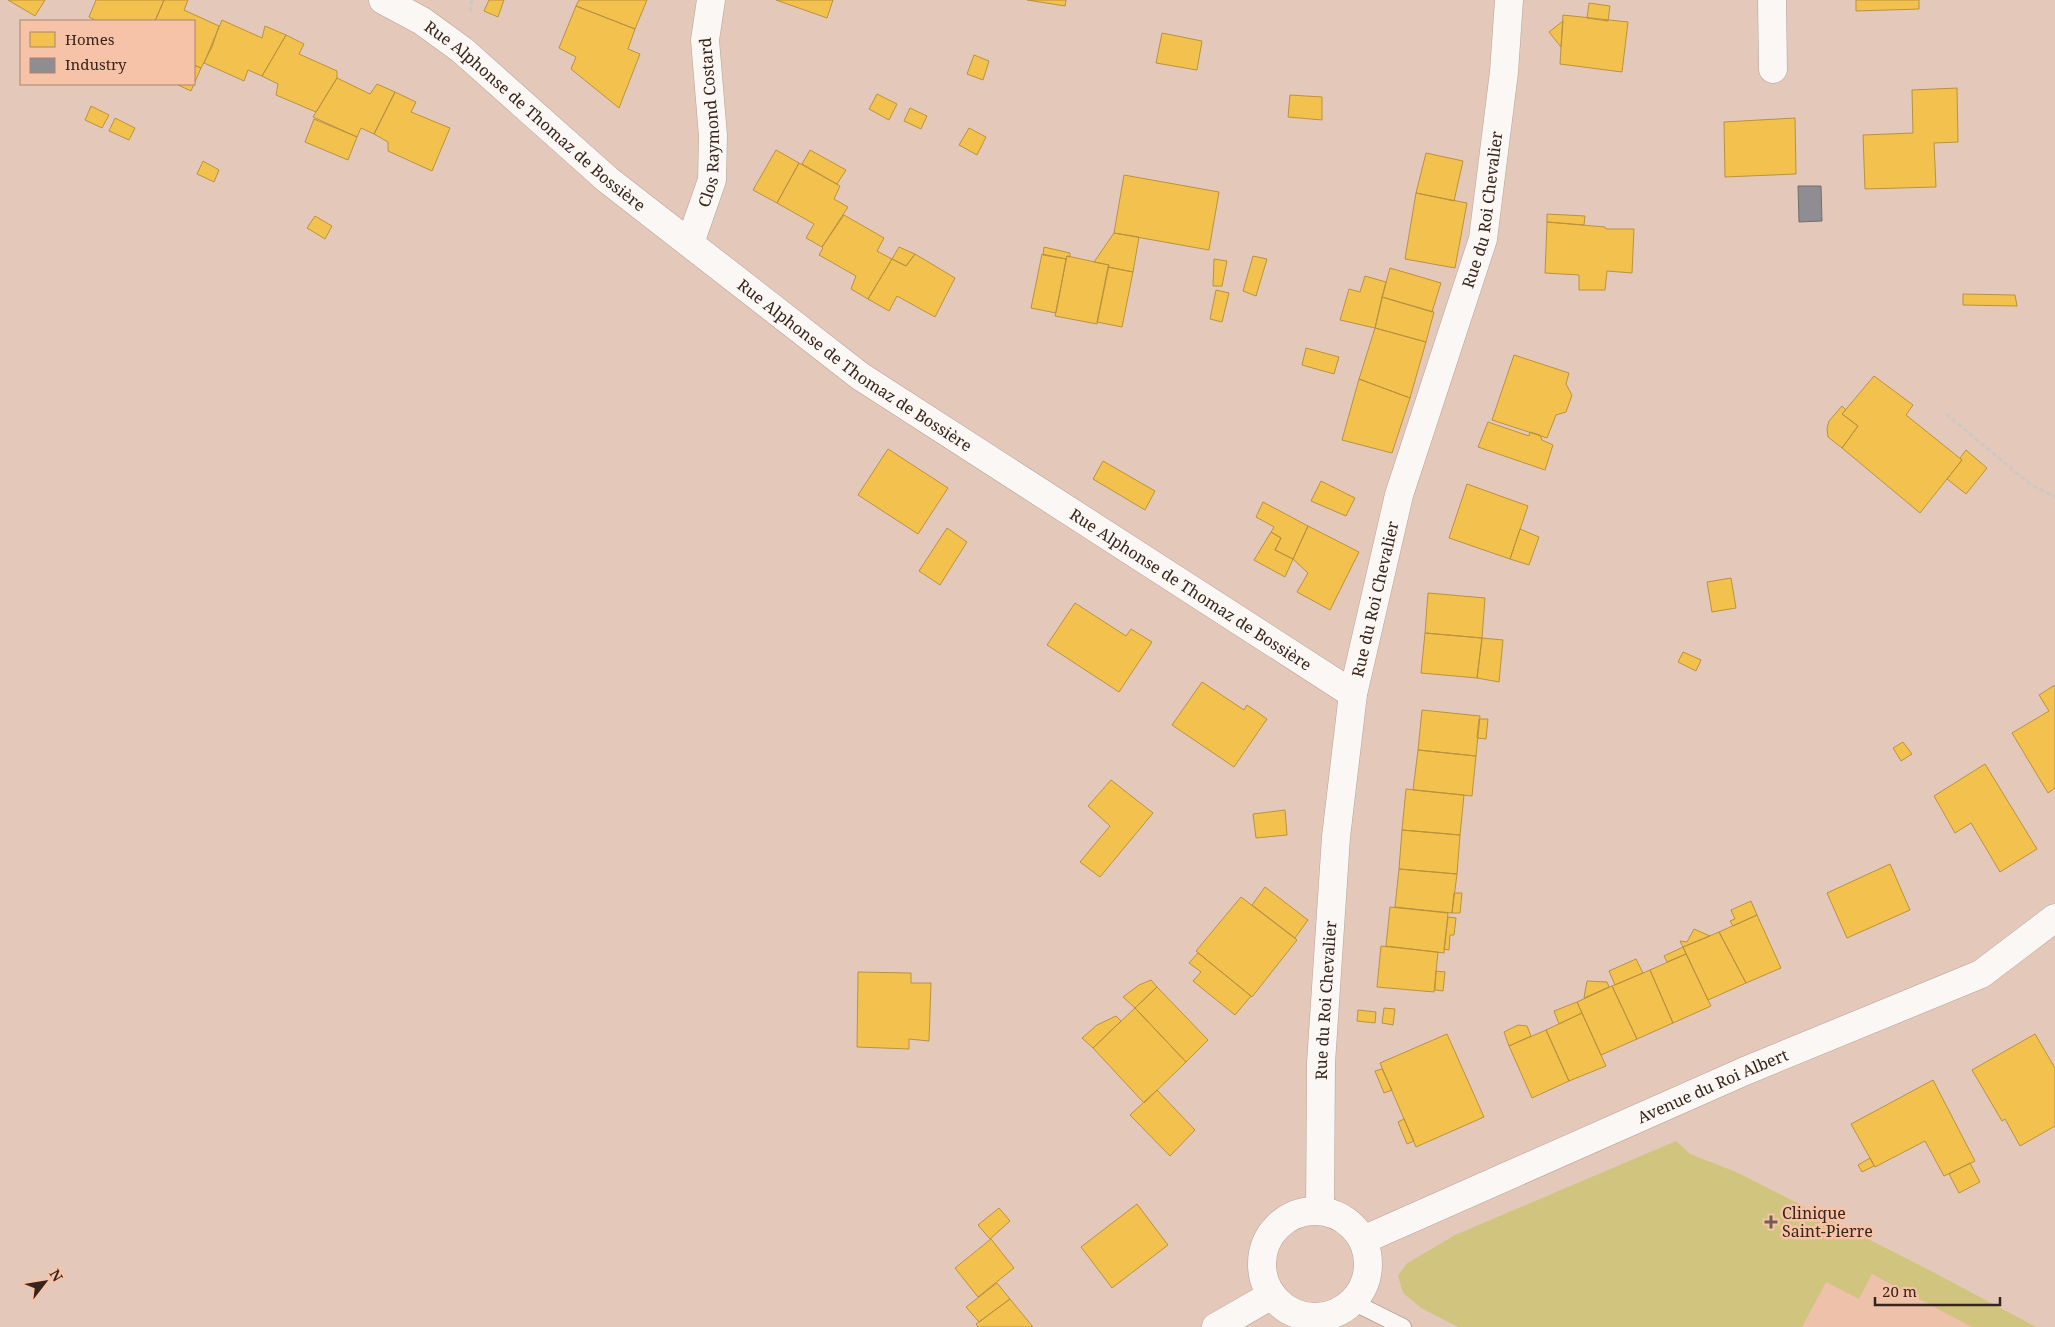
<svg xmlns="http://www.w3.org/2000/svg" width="2055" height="1327" font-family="'Noto Serif',serif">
<rect width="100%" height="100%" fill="#e4c9ba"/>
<!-- built -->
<path fill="#edc1aa" d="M 1736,1172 L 1931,1271 L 2036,1327 L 1649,1327 Z"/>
<!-- green -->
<path fill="#d0c47f" d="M 1676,1141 L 1690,1154 L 1736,1172 L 1931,1271 L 2036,1327 L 1972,1327 L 1872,1274 L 1859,1299 L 1826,1282 L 1802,1327 L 1458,1327 L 1421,1308 L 1403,1293 L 1398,1276 L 1406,1264 L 1455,1235 Z"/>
<!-- homes -->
<path fill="#f2c14e" stroke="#ba923e" d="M 8,0 L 45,0 L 35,16 Z
M 96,0 L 164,0 L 155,21 L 97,21 L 89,17 Z
M 164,0 L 188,0 L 184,10 L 219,26 L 212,47 L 201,68 L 194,65 L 194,21 L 155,21 Z
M 489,0 L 504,0 L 498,17 L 484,11 Z
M 579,0 L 647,0 L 635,29 L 576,6 Z
M 776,0 L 833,0 L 827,18 Z
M 1027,0 L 1066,0 L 1065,6 Z
M 1856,0 L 1919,0 L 1919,9 L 1856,11 Z
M 1589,3 L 1610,6 L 1608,21 L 1587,18 Z
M 576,6 L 635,29 L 628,49 L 640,54 L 619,108 L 571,69 L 576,57 L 559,48 Z
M 1563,15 L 1628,22 L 1622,72 L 1560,64 Z
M 222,20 L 262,38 L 265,26 L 286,35 L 262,76 L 248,70 L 244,81 L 204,63 Z
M 1563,21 L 1561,47 L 1549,32 Z
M 1162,33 L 1202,41 L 1197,70 L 1156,63 Z
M 286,35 L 304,44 L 299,54 L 337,71 L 337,78 L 316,112 L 276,95 L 278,84 L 262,76 Z
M 974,55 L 989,61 L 983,80 L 967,74 Z
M 194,65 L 201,68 L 191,91 L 176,84 L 194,84 Z
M 337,78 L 370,94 L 377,84 L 395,92 L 374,134 L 361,128 L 357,137 L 313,117 Z
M 1957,88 L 1958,142 L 1934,143 L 1936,187 L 1865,189 L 1863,135 L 1913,133 L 1912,90 Z
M 395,92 L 416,102 L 411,112 L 450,128 L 432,171 L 388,151 L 388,142 L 374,134 Z
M 877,94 L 897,104 L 889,120 L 869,109 Z
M 1290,95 L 1322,97 L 1322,120 L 1288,117 Z
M 91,106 L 109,115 L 102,128 L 85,120 Z
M 910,108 L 927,116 L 921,129 L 904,121 Z
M 115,118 L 135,128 L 129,140 L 109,131 Z
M 1795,118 L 1796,174 L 1725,177 L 1724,122 Z
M 314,119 L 357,137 L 348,160 L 305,142 Z
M 969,128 L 986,137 L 977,155 L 959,145 Z
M 776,150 L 799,163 L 777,203 L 753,190 Z
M 810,150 L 846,170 L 837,184 L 802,164 Z
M 1426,153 L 1463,161 L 1454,201 L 1416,193 Z
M 203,161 L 219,170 L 214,182 L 197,174 Z
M 799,163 L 840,186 L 834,199 L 848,207 L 822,247 L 806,238 L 814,224 L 777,203 Z
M 1124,175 L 1219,192 L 1209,250 L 1114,233 Z
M 1416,193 L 1467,203 L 1455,268 L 1405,259 Z
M 1547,214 L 1585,216 L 1584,225 L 1547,222 Z
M 844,215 L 884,238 L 877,251 L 892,259 L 868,299 L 851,289 L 856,276 L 819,255 L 823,248 L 822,247 Z
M 315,216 L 332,226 L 325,239 L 307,228 Z
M 1547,222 L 1605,227 L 1606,229 L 1634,229 L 1632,273 L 1607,271 L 1605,290 L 1579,290 L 1579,275 L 1545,273 Z
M 1114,233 L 1139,237 L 1133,272 L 1108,267 L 1109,265 L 1094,262 Z
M 899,247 L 915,254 L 906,266 L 892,259 Z
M 1044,247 L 1070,253 L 1070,257 L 1067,256 L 1066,259 L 1043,255 Z
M 915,254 L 955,278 L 935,317 L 897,296 L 889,311 L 868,299 L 892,259 L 906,266 Z
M 1042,254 L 1066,259 L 1056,313 L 1031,308 Z
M 1067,256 L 1109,265 L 1097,324 L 1055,316 Z
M 1253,256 L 1267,259 L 1256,296 L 1243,291 Z
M 1214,259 L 1227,261 L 1222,286 L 1213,286 Z
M 1108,267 L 1133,272 L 1122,327 L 1097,322 Z
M 1390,268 L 1441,283 L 1432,312 L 1382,297 Z
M 1365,276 L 1386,282 L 1375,328 L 1340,320 L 1349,289 L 1360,292 Z
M 1216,290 L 1229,293 L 1222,322 L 1210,319 Z
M 1963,294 L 2015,295 L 2017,306 L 1963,305 Z
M 1382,297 L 1434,312 L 1426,342 L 1375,328 Z
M 1375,328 L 1426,342 L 1410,398 L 1359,379 Z
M 1306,348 L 1339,357 L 1334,374 L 1302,365 Z
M 1514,355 L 1569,373 L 1566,384 L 1572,395 L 1566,412 L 1556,415 L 1547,438 L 1492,420 Z
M 1874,376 L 1913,405 L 1906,415 L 1962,460 L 1920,513 L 1842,448 L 1858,426 L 1842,414 Z
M 1359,379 L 1410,398 L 1392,453 L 1342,440 Z
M 1842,406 L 1846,410 L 1842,414 L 1858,426 L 1842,448 L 1828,437 L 1827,428 L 1829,421 Z
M 1488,422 L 1529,436 L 1530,432 L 1540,435 L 1542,440 L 1553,445 L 1545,470 L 1478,447 Z
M 888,449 L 948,488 L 918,534 L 858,495 Z
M 1966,450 L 1987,468 L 1966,494 L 1947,479 L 1962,460 L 1960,458 Z
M 1103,461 L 1155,491 L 1145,510 L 1093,479 Z
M 1321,481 L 1355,498 L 1346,516 L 1311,501 Z
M 1467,484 L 1528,506 L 1510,559 L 1449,538 Z
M 1263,502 L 1308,526 L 1293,559 L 1275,550 L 1281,538 L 1271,532 L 1274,527 L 1256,517 Z
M 1308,526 L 1359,552 L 1330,610 L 1297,592 L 1308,573 L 1293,559 Z
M 947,528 L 967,542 L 940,585 L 919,571 Z
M 1520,529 L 1539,537 L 1529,565 L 1510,559 Z
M 1271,532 L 1281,538 L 1275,550 L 1293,559 L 1285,577 L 1254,560 Z
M 1731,578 L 1736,608 L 1712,612 L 1707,582 Z
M 1428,593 L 1485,598 L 1482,638 L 1425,633 Z
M 1075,603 L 1126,636 L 1131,629 L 1152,642 L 1119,692 L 1047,645 Z
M 1425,633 L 1482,638 L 1477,678 L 1421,673 Z
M 1482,638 L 1503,640 L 1499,682 L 1477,678 Z
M 1683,652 L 1701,660 L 1696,671 L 1678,662 Z
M 1202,682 L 1244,710 L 1247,705 L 1267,719 L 1234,767 L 1172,725 Z
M 2055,685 L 2055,788 L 2048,793 L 2012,733 L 2049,711 L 2039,695 Z
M 1422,710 L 1480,716 L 1476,756 L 1418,750 Z
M 1479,719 L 1488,719 L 1486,739 L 1477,738 Z
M 1903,742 L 1912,754 L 1901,761 L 1893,748 Z
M 1418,750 L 1476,756 L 1472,796 L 1413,790 Z
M 1985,764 L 2037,849 L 2000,872 L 1971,823 L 1955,833 L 1934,796 Z
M 1111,780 L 1153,813 L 1100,877 L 1080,862 L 1110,826 L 1088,806 Z
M 1406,789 L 1464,795 L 1460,835 L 1402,830 Z
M 1285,810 L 1287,835 L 1256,838 L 1253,814 Z
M 1402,830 L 1460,835 L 1457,874 L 1399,869 Z
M 1890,864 L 1910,910 L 1847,938 L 1827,893 Z
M 1399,869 L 1457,874 L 1452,913 L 1395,907 Z
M 1265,887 L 1308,920 L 1295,938 L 1252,905 Z
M 1454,893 L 1462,893 L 1460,913 L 1452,913 Z
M 1241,897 L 1297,940 L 1252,997 L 1196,951 Z
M 1751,901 L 1757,915 L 1733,926 L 1730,921 L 1735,919 L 1731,910 Z
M 1390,907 L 1448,913 L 1444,953 L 1386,946 Z
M 1757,915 L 1781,968 L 1746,983 L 1719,932 Z
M 1448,917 L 1456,918 L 1454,935 L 1450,935 L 1449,950 L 1444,949 Z
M 1694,929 L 1710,936 L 1683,947 L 1680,941 L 1687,942 Z
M 1719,932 L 1746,983 L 1708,1000 L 1683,947 Z
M 1381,946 L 1438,952 L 1434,992 L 1377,987 Z
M 1683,947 L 1686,954 L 1667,962 L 1664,956 Z
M 1198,953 L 1251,996 L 1235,1015 L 1193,981 L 1201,972 L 1189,963 Z
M 1686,954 L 1711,1006 L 1673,1023 L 1650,970 Z
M 1636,959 L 1643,973 L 1615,985 L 1609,971 Z
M 1650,970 L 1673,1023 L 1637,1039 L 1612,986 Z
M 1436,971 L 1445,972 L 1443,991 L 1435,990 Z
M 858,972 L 911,973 L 911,983 L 931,983 L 929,1041 L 909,1039 L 909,1049 L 857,1047 Z
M 1151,980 L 1157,987 L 1135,1008 L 1123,997 L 1139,985 Z
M 1587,981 L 1607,982 L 1609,987 L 1584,998 Z
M 1612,986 L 1637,1039 L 1601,1055 L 1577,1002 Z
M 1157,987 L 1208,1040 L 1186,1062 L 1135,1008 Z
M 1577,1002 L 1582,1013 L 1559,1024 L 1554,1011 Z
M 1135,1008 L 1186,1062 L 1144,1103 L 1093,1048 Z
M 1384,1008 L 1395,1009 L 1393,1025 L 1382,1023 Z
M 1358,1010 L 1376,1012 L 1375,1023 L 1357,1021 Z
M 1582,1013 L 1606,1066 L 1569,1081 L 1546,1030 Z
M 1116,1016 L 1121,1021 L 1093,1048 L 1082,1038 L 1097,1025 Z
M 1518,1025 L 1527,1026 L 1531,1036 L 1509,1046 L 1504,1032 Z
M 1546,1030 L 1569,1081 L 1532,1098 L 1509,1046 Z
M 1447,1034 L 1484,1117 L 1416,1147 L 1380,1063 Z
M 2035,1034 L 2055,1068 L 2055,1126 L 2020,1146 L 2005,1119 L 2002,1121 L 1972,1070 Z
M 1382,1069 L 1392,1090 L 1384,1093 L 1375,1071 Z
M 1933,1080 L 1975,1161 L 1944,1176 L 1925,1141 L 1875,1167 L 1851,1124 Z
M 1157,1090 L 1195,1130 L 1170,1156 L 1130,1115 Z
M 1404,1119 L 1414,1141 L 1407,1144 L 1398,1122 Z
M 1870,1158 L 1874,1166 L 1862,1172 L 1858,1165 Z
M 1970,1163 L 1980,1182 L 1959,1193 L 1949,1174 Z
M 1137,1204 L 1168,1245 L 1112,1288 L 1081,1247 Z
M 999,1208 L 1010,1221 L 990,1239 L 978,1225 Z
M 991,1239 L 1014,1268 L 978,1297 L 955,1268 Z
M 997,1283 L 1010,1299 L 979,1322 L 966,1307 Z
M 1010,1299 L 1033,1327 L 978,1327 L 976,1324 Z"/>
<!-- industry -->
<path fill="#8d8d92" stroke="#736e6e" d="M 1798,186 L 1821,186 L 1822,221 L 1799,222 Z"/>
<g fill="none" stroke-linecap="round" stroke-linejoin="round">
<defs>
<path id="service" d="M 1353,1302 L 1403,1327"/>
<g id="minor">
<path id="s1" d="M 383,0 L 422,21 L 462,50 L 608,180 L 860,376 L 1353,694"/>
<path d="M 1772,0 L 1773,69"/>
<path id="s2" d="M 690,243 L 712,180 L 713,136 L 705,40 L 711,0"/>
<path id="s3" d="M 1320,1211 L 1321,1063 L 1336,837 L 1353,694 L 1399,495 L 1483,239 L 1504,72 L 1509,0"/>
</g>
<g id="secondary">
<circle cx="1315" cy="1264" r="53"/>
<path id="s4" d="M 1363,1240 L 1745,1071 L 1981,974 L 2055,918"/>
<path d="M 1216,1327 L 1272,1295"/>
</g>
</defs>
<!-- service casing -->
<use href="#service" stroke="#b7a196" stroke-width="18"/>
<!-- minor casing -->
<use href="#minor" stroke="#b7a196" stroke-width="29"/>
<!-- secondary casing -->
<use href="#secondary" stroke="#b7a196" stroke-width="29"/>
<!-- path -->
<path stroke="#d0c7c3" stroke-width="3" stroke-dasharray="5 2.5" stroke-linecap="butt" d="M 470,12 L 472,0
M 1946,414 L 2030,484 L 2055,497"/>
<!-- service -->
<use href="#service" stroke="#fbf7f5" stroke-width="16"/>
<!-- minor -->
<use href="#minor" stroke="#fbf7f5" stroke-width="28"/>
<!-- secondary -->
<use href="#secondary" stroke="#fbf7f5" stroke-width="28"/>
</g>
<!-- markers -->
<path fill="#745e52" stroke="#f6c3a9" stroke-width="2" d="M1768.5 1214.5h5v5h5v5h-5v5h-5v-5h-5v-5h5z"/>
<g text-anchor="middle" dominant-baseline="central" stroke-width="5" stroke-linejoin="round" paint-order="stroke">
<!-- street labels -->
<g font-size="16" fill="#37241a" stroke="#f6c3a9">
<text stroke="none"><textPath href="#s1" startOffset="192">Rue Alphonse de Thomaz de Bossière</textPath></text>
<text stroke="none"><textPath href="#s2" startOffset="124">Clos Raymond Costard</textPath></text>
<text stroke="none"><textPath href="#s3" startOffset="1021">Rue du Roi Chevalier</textPath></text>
<text stroke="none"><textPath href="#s1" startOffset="598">Rue Alphonse de Thomaz de Bossière</textPath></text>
<text stroke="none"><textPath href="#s1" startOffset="1002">Rue Alphonse de Thomaz de Bossière</textPath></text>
<text stroke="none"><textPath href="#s3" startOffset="616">Rue du Roi Chevalier</textPath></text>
<text stroke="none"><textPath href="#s3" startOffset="211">Rue du Roi Chevalier</textPath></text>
<text stroke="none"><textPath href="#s4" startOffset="382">Avenue du Roi Albert</textPath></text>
</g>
<!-- poi labels -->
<g font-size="16" fill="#37241a" stroke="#f6c3a9" text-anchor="start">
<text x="1782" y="1213">Clinique<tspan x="1782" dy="18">Saint-Pierre</tspan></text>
</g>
</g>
<!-- legend -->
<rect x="20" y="20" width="175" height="65" fill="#f6c3a9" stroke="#aa8370"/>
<rect x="30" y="32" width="25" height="15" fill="#f2c14e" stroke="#aa8370"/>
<text x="65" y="45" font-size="15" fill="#37241a">Homes</text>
<rect x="30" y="58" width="25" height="15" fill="#8d8d92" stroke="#aa8370"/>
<text x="65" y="70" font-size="15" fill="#37241a">Industry</text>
<!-- north arrow -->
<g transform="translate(45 1282) rotate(59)" stroke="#f6c3a9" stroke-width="4" paint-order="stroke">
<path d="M0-4L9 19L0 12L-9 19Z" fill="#37241a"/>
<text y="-8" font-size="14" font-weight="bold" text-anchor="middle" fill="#37241a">N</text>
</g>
<!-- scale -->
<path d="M1875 1297v8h125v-8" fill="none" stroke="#37241a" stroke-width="2.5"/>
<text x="1882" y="1297" font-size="15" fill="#37241a" stroke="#f6c3a9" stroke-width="4" paint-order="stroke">20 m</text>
</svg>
